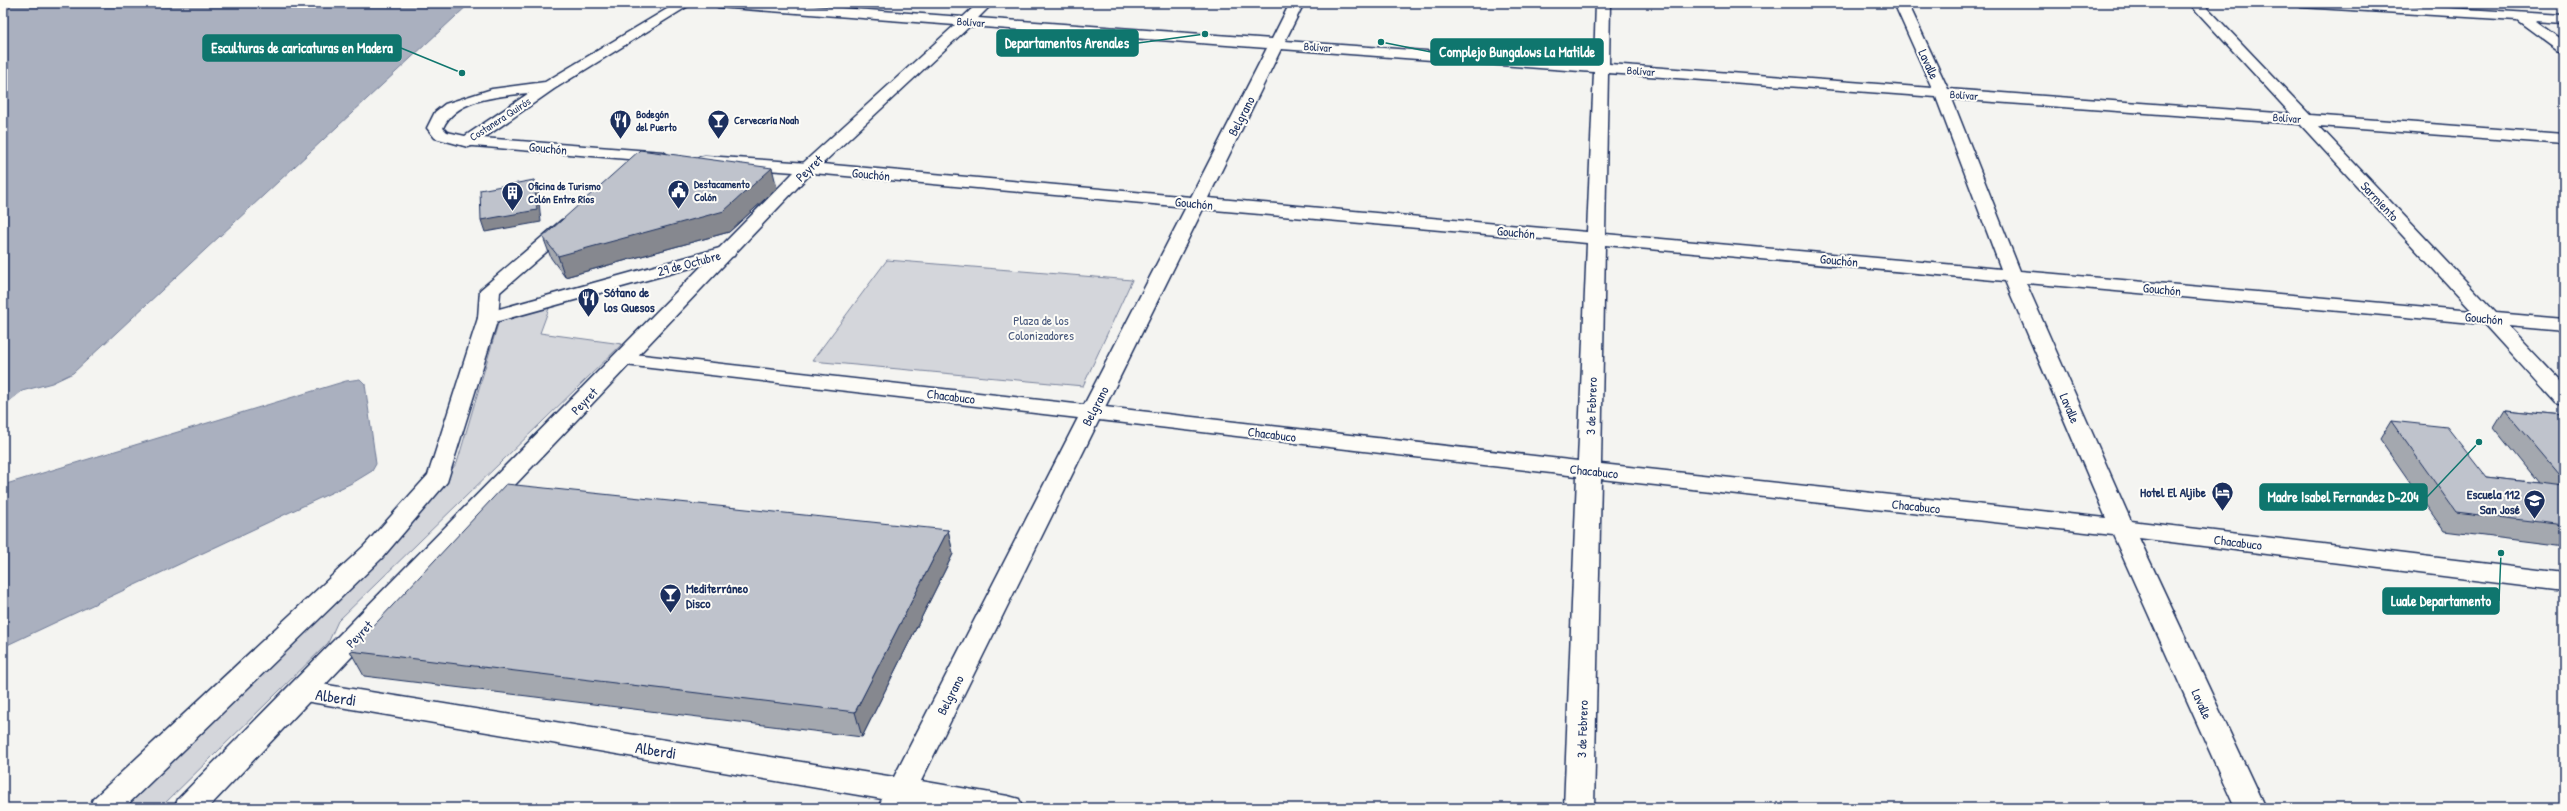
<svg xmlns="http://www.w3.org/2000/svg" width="2567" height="811" font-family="'Patrick Hand',sans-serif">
<rect width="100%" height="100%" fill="#f4f4f1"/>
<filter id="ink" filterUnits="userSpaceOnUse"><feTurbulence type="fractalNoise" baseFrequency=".025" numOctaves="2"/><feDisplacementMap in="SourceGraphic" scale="8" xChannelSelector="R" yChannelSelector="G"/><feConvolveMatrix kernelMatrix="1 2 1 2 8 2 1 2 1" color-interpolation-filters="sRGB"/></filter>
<g filter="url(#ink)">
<!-- green -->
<path fill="#d4d6db" stroke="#78829c" d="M 887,260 L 1132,280 L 1083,386 L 812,361 Z
M 551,303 L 540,333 L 622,344 L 338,621 L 328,643 L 160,808 L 122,808 L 390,550 L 392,539 L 457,463 L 500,317 Z"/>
<!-- water -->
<path fill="#aab0bf" stroke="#717c98" d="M 3,3 L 470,3 L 73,373 L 52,383 L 22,391 L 3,406 Z
M 360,379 L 365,384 L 376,464 L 372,471 L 354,482 L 3,647 L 3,485 L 346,381 Z"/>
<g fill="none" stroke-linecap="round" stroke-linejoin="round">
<defs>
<path id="minor" d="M 711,3 L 773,3 L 963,17 L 978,3 L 993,3 L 978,18 L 1272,39 L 1290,3 L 1304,3 L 1285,41 L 1594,63 L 1596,3 L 1610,3 L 1609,64 L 1932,88 L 1894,3 L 1908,3 L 1948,89 L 2291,114 L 2189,3 L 2203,3 L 2310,115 L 2564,134 L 2564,144 L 2319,126 L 2496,313 L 2564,319 L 2564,331 L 2508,326 L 2564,385 L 2564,405 L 2556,403 L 2484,324 L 2026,283 L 2131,521 L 2564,573 L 2564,591 L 2139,538 L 2265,808 L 2235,808 L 2113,535 L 1601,479 L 1594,808 L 1564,808 L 1577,476 L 1099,420 L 921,781 L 1008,796 L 1019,799 L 1023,808 L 933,808 L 910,804 L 908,808 L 878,808 L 882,799 L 293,699 L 289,692 L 293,685 L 303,681 L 894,777 L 1078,418 L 625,365 L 618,363 L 614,359 L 618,355 L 625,353 L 1084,405 L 1186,207 L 802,172 L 800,168 L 802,164 L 955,25 L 718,7 ZM 970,26 L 1267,48 L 1191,197 L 822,164 ZM 1281,49 L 1594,72 L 1587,232 L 1208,198 ZM 1608,73 L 1936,97 L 2001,269 L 1605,234 ZM 1952,99 L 2300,124 L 2472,311 L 2020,271 ZM 1203,209 L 1587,243 L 1578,461 L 1105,407 ZM 1605,245 L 2005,281 L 2106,518 L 1601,464 Z
M 2293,3 L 2367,3 L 2564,15 L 2564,23 L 2536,21 L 2564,41 L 2564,52 L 2559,51 L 2517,20 L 2300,7 Z
M 727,246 L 734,248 L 736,252 L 734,256 L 488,324 L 481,322 L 478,318 L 481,314 Z"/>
<path id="tertiary" d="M 468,137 L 663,152 L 671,157 L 663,162 L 462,145 L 460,142 L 462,139 Z
M 705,156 L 808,163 L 814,164 L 816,168 L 208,808 L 174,808 L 178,799 L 794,172 L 699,165 L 697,161 L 699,157 Z
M 568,219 L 574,220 L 577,224 L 574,228 L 500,292 L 498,318 L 447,482 L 382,558 L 124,808 L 89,808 L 93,799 L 364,546 L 428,475 L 478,318 L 480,290 L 562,220 Z"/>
<path id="secondary" d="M 677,3 L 693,3 L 554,89 L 474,145 L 468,147 L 435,138 L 427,128 L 435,112 L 445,104 L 492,89 L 545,82 ZM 529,93 L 465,136 L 447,132 L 443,128 C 456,98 501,96 529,93 Z"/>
</defs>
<!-- minor casing -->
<use href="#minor" stroke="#1b2f5e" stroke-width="3"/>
<!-- tertiary casing -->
<use href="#tertiary" stroke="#1b2f5e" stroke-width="3"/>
<!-- secondary casing -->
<use href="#secondary" stroke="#1b2f5e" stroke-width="3"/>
<!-- minor -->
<use href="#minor" fill="#fdfcf7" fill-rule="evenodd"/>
<!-- tertiary -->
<use href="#tertiary" fill="#fdfcf7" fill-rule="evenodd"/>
<!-- secondary -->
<use href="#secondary" fill="#fdfcf7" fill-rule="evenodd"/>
</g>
<!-- wall -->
<path fill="#a4a8af" stroke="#1b2f5e" d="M 777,188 L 729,232 L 565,277 L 551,258 L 543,237 Z
M 2505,410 L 2564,416 L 2564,546 L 2444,531 L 2380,439 L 2391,421 L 2486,477 L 2538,483 L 2494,428 Z
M 948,530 L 953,554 L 862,737 L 364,676 L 350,651 Z"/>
<!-- shaded-wall -->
<path fill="#86888f" stroke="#1b2f5e" d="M 772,168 L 777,188 L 729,232 L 565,277 L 558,256 Z
M 534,180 L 538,192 L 541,222 L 485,232 L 481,220 Z
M 948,530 L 953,554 L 862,737 L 855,712 Z"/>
<!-- building -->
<path fill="#bfc3cc" stroke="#1b2f5e" d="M 640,150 L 772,168 L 724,211 L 558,256 L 543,237 Z
M 534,180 L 537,210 L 481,220 L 480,190 Z
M 2505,410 L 2564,416 L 2564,480 Z
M 2391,421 L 2447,427 L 2486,477 L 2564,486 L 2564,525 L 2456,512 Z
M 506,484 L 948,530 L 855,712 L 350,651 Z"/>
</g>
<!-- icons -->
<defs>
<symbol id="restaurant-pin" viewBox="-11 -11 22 30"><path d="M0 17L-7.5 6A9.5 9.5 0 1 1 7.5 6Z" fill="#1b2f5e" stroke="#fdfcf7"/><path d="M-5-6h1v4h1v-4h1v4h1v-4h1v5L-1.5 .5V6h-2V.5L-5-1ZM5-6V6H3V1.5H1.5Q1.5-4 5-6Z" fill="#fff"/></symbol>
<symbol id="bar-pin" viewBox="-11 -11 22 30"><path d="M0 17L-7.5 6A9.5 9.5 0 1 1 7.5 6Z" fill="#1b2f5e" stroke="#fdfcf7"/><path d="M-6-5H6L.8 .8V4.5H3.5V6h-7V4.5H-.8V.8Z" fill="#fff"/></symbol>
<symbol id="civic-pin" viewBox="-11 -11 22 30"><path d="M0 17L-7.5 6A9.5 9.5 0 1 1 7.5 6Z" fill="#1b2f5e" stroke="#fdfcf7"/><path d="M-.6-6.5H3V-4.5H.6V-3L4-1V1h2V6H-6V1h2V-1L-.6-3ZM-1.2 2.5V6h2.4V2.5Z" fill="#fff"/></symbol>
<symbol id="building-pin" viewBox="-11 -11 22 30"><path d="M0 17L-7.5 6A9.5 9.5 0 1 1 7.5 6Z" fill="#1b2f5e" stroke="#fdfcf7"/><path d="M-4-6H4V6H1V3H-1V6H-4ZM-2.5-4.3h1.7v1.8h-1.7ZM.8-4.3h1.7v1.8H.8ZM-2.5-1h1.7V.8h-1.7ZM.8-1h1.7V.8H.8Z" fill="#fff"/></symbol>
<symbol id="hotel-pin" viewBox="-11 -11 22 30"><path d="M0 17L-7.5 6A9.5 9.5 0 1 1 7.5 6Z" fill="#1b2f5e" stroke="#fdfcf7"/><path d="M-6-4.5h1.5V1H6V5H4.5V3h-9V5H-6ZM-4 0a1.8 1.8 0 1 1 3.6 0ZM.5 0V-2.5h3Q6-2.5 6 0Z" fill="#fff"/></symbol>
<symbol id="school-pin" viewBox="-11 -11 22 30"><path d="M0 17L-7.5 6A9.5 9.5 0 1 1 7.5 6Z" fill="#1b2f5e" stroke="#fdfcf7"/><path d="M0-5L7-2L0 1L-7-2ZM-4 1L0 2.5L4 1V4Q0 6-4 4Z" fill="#fff"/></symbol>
</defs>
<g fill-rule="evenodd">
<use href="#restaurant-pin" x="608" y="108" width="25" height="34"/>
<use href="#bar-pin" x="706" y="108" width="25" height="34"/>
<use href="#civic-pin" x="666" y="178" width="25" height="34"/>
<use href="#building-pin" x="500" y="180" width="25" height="34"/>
<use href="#restaurant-pin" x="576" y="286" width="25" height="34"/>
<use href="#hotel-pin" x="2210" y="480" width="25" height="34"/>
<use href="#school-pin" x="2522" y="488" width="25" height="34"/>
<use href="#bar-pin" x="658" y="582" width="25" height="34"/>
</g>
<g text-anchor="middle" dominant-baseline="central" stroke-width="4" stroke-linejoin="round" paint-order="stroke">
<!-- far-street labels -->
<g font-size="11" fill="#1b2f5e" stroke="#fdfcf7">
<text transform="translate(971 22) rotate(4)">Bolívar</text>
<text transform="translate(1318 47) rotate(4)">Bolívar</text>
<text transform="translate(1641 71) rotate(4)">Bolívar</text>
<text transform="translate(1964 95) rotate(4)">Bolívar</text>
<text transform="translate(2287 118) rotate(4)">Bolívar</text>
<text transform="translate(500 119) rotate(-33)">Costanera Quirós</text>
</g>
<!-- far-poi labels -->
<g font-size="11" font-weight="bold" fill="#1b2f5e" stroke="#fdfcf7" text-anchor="start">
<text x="636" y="114">Bodegón<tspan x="636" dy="13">del Puerto</tspan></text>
<text x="734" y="120">Cervecería Noah</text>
<text x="694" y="184">Destacamento<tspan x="694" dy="13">Colón</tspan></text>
<text x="528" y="186">Oficina de Turismo<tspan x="528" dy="13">Colón Entre Ríos</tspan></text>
</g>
<!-- street labels -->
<g font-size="13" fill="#1b2f5e" stroke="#fdfcf7">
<text transform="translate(1929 64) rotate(65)">Lavalle</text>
<text transform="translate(1241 116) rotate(-63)">Belgrano</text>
<text transform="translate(548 148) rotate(5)">Gouchón</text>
<text transform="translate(809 168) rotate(-44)">Peyret</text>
<text transform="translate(871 174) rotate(5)">Gouchón</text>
<text transform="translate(2380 201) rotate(47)">Sarmiento</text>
<text transform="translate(1194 203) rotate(5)">Gouchón</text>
<text transform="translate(1516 232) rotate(5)">Gouchón</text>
<text transform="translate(1839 260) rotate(5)">Gouchón</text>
<text transform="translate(689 263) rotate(-15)">29 de Octubre</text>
<text transform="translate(2162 289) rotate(5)">Gouchón</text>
<text transform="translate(2484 318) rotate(5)">Gouchón</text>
<text transform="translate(951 396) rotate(7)">Chacabuco</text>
<text transform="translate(584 401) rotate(-46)">Peyret</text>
<text transform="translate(1095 406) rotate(-63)">Belgrano</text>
<text transform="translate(1591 406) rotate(-88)">3 de Febrero</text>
<text transform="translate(2070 408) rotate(67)">Lavalle</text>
<text transform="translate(1272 434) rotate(7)">Chacabuco</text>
<text transform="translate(1594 471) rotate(6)">Chacabuco</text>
<text transform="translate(1916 506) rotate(6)">Chacabuco</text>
<text transform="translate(2238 542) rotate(7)">Chacabuco</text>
<text transform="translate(359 634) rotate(-46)">Peyret</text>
<text transform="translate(950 695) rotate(-63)">Belgrano</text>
<text transform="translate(2202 704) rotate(66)">Lavalle</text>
<text transform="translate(1582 729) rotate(-88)">3 de Febrero</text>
</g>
<!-- poi labels -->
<g font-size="13" font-weight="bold" fill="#1b2f5e" stroke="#fdfcf7" text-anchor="start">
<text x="604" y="292">Sótano de<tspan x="604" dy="15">los Quesos</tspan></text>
<text x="2206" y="492" text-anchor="end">Hotel El Aljibe</text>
<text x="2520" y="494" text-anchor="end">Escuela 112<tspan x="2520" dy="15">San José</tspan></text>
<text x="686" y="588">Mediterráneo<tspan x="686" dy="15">Disco</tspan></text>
</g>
<!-- park labels -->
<g font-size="13" fill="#49597d" stroke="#fdfcf7">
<text x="1041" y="320">Plaza de los<tspan x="1041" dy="15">Colonizadores</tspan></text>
</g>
<!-- near-street labels -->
<g font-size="16" fill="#1b2f5e" stroke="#fdfcf7">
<text transform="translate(336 697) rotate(9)">Alberdi</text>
<text transform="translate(656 750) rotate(9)">Alberdi</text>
</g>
</g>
<!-- callouts -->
<path fill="none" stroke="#0f766e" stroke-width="1.5" d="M1205 34L1138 43M462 73L401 48M1381 42L1431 52M2479 442L2427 497M2501 553L2499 601"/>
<g fill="#0f766e" stroke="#fdfcf7" stroke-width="1.5">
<circle cx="1205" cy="34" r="4"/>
<circle cx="462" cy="73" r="4"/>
<circle cx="1381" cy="42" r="4"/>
<circle cx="2479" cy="442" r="4"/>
<circle cx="2501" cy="553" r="4"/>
</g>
<g fill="#0f766e" stroke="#0f766e" stroke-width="1.5">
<rect x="997" y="30" width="141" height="26" rx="4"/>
<rect x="203" y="35" width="198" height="26" rx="4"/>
<rect x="1431" y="39" width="172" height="26" rx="4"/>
<rect x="2260" y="484" width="167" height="26" rx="4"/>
<rect x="2383" y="588" width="116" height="26" rx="4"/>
</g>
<g font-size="14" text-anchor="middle" font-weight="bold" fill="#fff">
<text x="1067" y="48">Departamentos Arenales</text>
<text x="302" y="53">Esculturas de caricaturas en Madera</text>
<text x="1517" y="57">Complejo Bungalows La Matilde</text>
<text x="2343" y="502">Madre Isabel Fernandez D-204</text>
<text x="2441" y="606">Luale Departamento</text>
</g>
<!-- margin -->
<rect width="2567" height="811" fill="none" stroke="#fdfcf7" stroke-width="16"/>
<rect x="8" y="8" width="2551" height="795" fill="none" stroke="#1b2f5e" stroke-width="1.5" filter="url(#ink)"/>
</svg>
